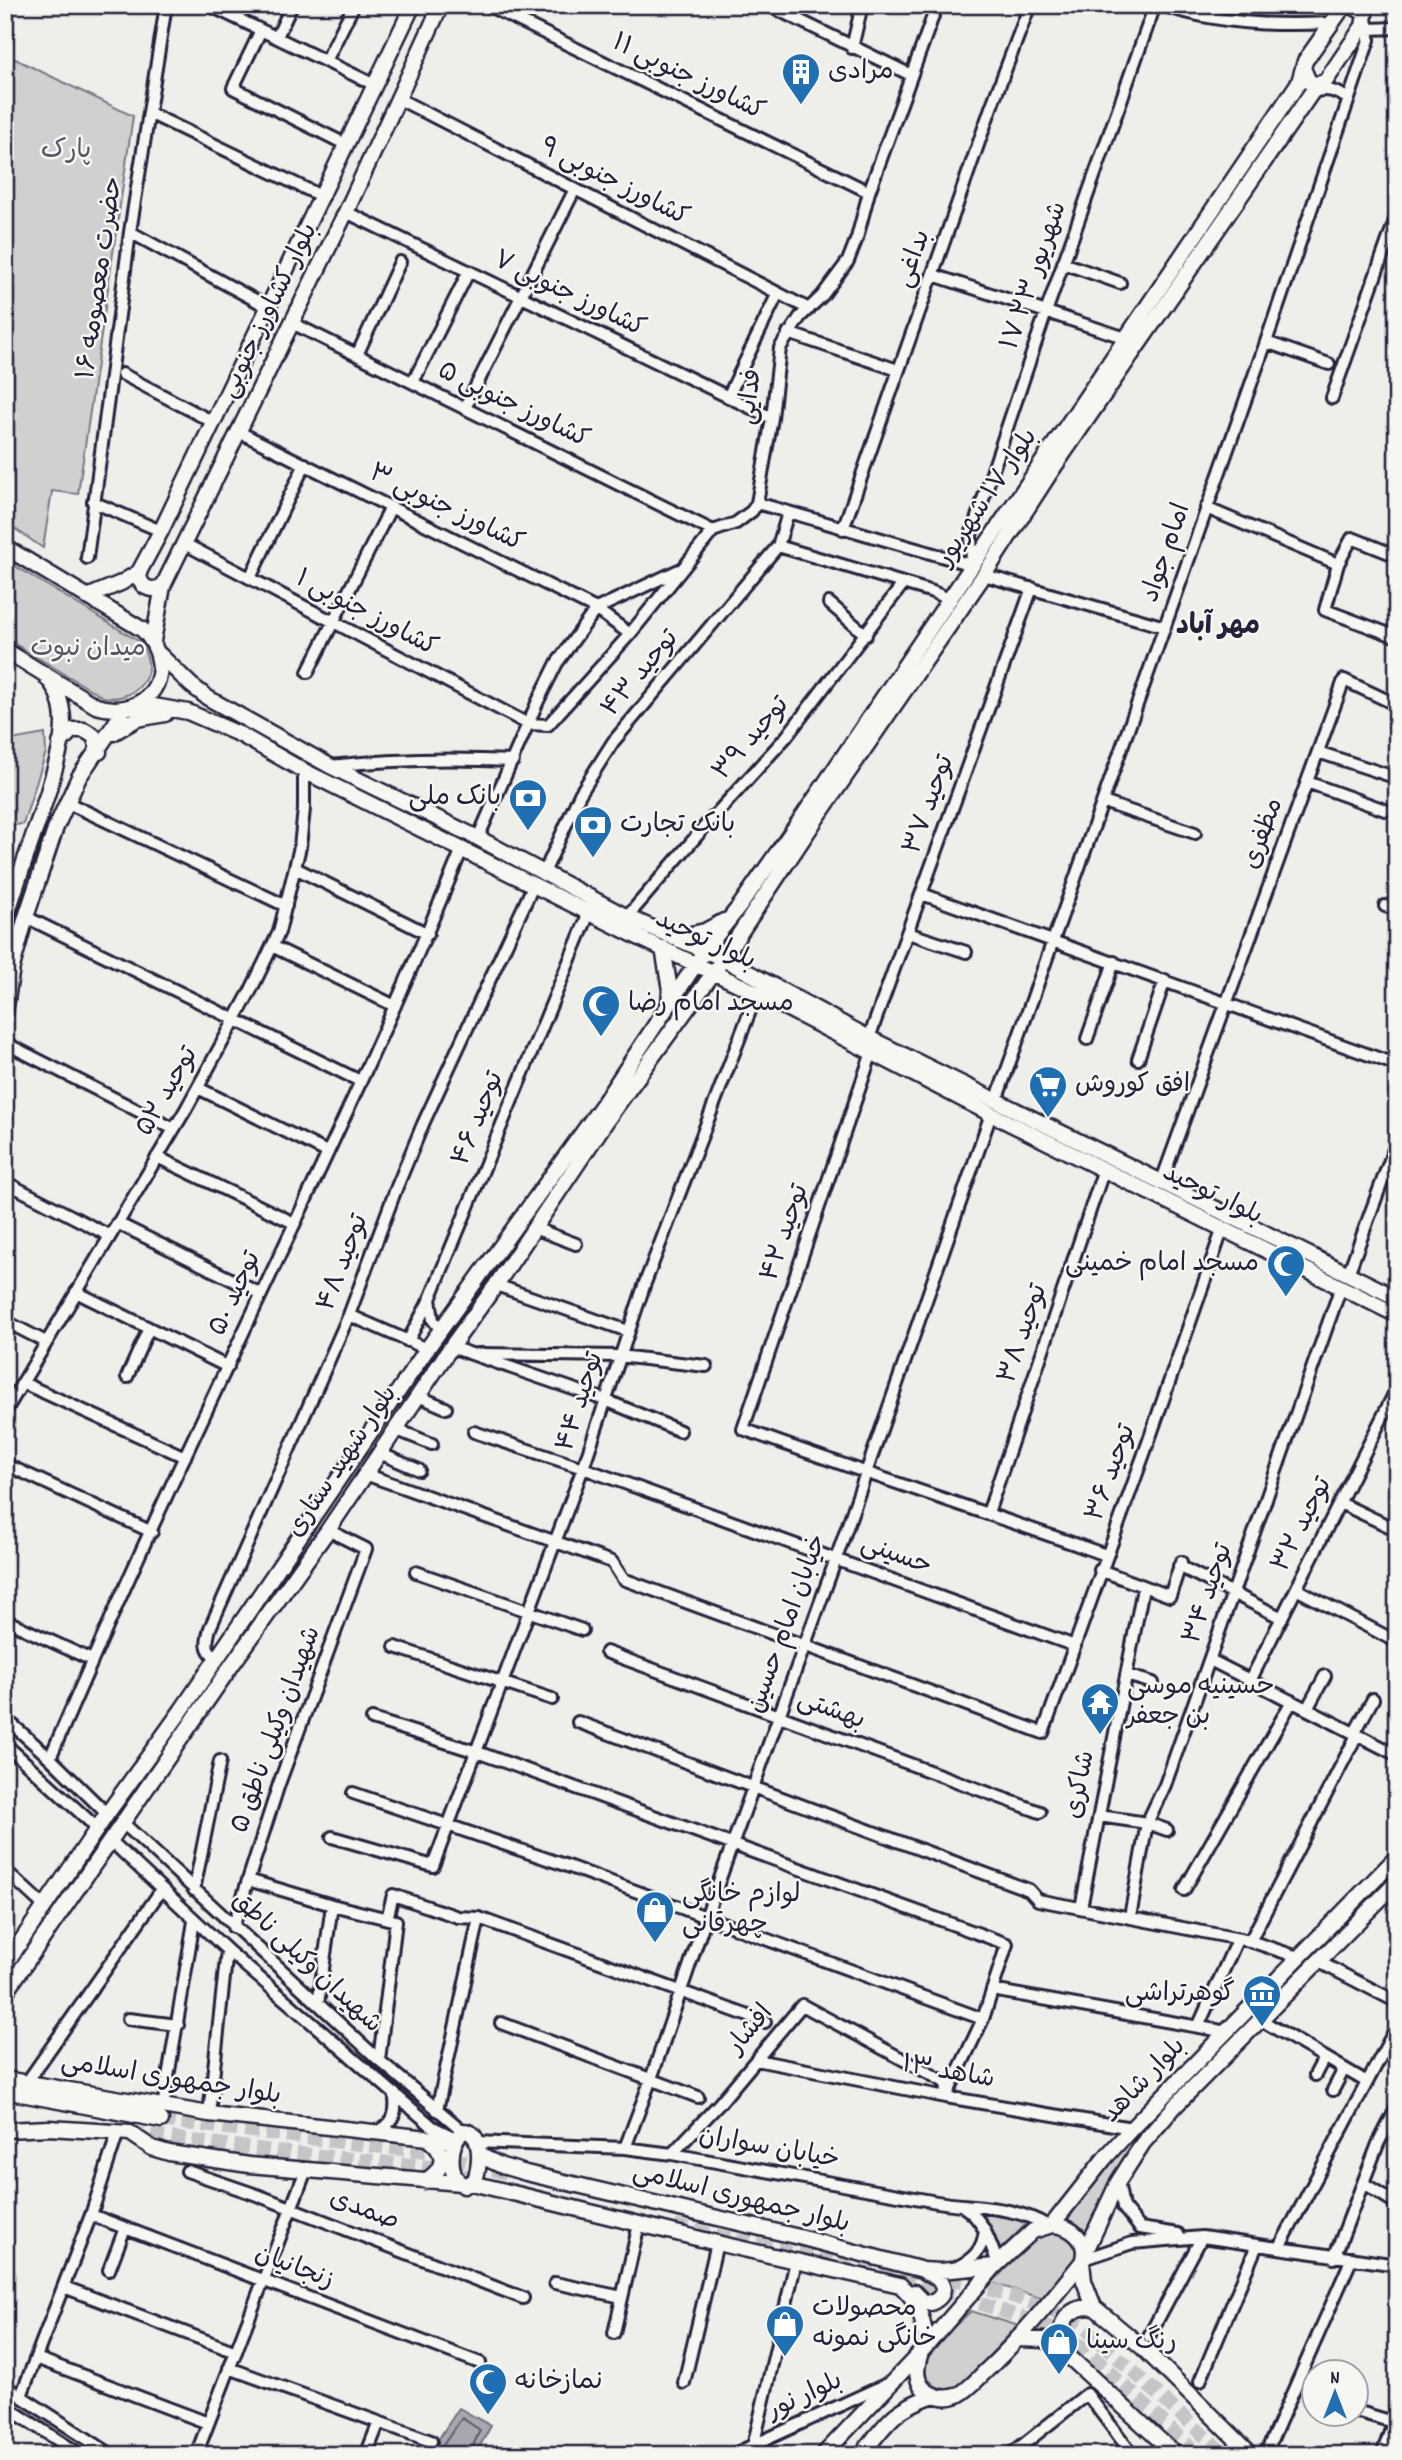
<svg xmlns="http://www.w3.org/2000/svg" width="1402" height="2460" font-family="Dekko,'Playpen Sans Arabic',sans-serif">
<rect width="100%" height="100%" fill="#eeeeeb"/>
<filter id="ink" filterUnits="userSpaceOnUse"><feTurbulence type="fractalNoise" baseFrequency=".0143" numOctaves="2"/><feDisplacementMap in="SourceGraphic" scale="14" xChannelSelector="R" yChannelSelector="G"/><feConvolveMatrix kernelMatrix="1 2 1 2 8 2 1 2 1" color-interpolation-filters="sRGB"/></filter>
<g filter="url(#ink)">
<!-- green -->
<path fill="#d0d0d1" stroke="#797986" stroke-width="2" d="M 5,54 L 133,116 L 78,494 L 52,491 L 43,548 L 5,522 Z
M 5,560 L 140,642 C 142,647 146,652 147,658 C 154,684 127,702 103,697 L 5,638 Z
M 45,734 L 46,752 L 23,824 L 5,826 L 5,741 Z
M 1144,2125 L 1115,2178 L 1091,2236 L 1076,2223 L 1063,2217 Z
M 979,2210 L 1031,2219 L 999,2251 Z
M 1048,2232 C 1065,2232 1079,2244 1077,2262 L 1044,2299 L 992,2283 L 1031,2242 Z
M 971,2311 L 1019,2326 L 957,2388 C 946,2391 939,2390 931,2382 C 909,2360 956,2326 971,2311 Z"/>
<!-- water -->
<path fill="#a7a7af" stroke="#727281" stroke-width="2" d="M 459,2408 L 491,2426 L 475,2455 L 428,2455 Z"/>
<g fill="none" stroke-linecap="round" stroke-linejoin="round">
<!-- shore -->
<path stroke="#575769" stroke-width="2" d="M 436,2455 L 462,2418 L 480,2430 L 469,2455"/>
<!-- major-tunnel -->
<path stroke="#c5c5c8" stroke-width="14" stroke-dasharray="14 7" stroke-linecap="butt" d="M 161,2120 L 432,2153 L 510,2174
M 130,2133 L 281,2152 L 430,2167 L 485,2181
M 675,2226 L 912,2280 L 1049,2327 L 1084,2348 L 1198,2455
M 928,2274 C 982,2287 1037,2299 1085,2328 L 1225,2455"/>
<defs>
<path id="minor" d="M 209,5 L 375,85
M 487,5 L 869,192
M 768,5 L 911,75
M 1161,5 C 1218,24 1273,26 1332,23
M 1369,29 L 1397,28
M 261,30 L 233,88 L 347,145
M 277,37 L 292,5
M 852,48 L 862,5
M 326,61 L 354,5
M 1312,92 C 1326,88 1336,90 1348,99
M 397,98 L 809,309
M 149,113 L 323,197
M 346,212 L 772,418
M 130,232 L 268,307
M 1063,263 L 1120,283
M 933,275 L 1126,338
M 292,323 L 713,531
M 788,333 L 898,370
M 1266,342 L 1329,364
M 357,355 L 400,262
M 122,374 L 213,422
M 413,382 L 469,271
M 728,397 L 778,293
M 1332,398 L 1397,215
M 465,408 L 575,189
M 237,431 L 596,609 L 630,634
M 93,502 L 161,531
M 757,503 L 972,565 L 971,535 L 1046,312 L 1155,5
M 1206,508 L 1338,564
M 843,529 L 992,105 L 1030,5
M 183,543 L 528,724 L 548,725 L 630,634 L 713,531 L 736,523 L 752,511 L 757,503 L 772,418 L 780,348 L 800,317 L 822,296 L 848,261 L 857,238 L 869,192 L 937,5
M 778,546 L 933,592 L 949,599
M 1397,556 L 1352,538 L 1338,564 L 1325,610 L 1397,637
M 87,558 L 130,232 L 166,5
M 984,575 L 1165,627
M 250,578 L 305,464
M 829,603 L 866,635
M 308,672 L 391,507
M 1318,752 L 1391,776
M 330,766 C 391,759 452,758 513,761
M 1307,782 L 1385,810
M 66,802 L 286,906
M 1103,802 L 1195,833
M 478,838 L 538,701 L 557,663 L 596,609 L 679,570
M 295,868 L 428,934
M 543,875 L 580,794 L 613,742 L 778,546 L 788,513
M 922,894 L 1397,1065
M 1385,906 L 1397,910
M 26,917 L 360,1081
M 627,917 L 707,824 L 787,736 L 903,584
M 908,933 L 966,952
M 272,946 L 395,1006
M 869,1038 L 1032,588
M 1087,1039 L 1114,962
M 5,1043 L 174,1129
M 872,1052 L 743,1429 C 863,1473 985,1512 1106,1555
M 1138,1059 L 1165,980
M 198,1088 L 327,1152
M 996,1101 L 1266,342 L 1369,40 L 1369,29 L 1365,18
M 157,1157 L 294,1223
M 5,1182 L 110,1236
M 1161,1183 L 1344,680 L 1397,705
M 117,1223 L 261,1294
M 534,1228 L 576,1244
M 1348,1274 L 1397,1141
M 496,1285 L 628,1331
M 76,1292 L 228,1367
M 430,1299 L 433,1320 L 441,1330
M 349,1315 L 427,1349
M 5,1321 L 46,1342
M 408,1341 L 430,1299 L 589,913
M 451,1347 L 605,1400 L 680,1431
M 478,1354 L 619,1356 L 706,1366
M 127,1377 L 149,1328
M 23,1383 L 185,1457
M 418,1396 L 446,1408
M 5,1412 L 186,1109 L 251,990 L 279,932 L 300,847 L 304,809 L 304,771
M 395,1429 L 432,1444
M 474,1432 L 583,1468 L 1075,1646
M 379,1453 L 419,1470
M 5,1464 L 152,1532
M 365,1474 L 612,1562 L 623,1579 L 1043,1733 L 1149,1440 L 1223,1228
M 1340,1503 L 1397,1530
M 988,1513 L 1104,1169
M 1179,1566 L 1282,1618
M 1100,1570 L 1170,1596 L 1181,1562
M 416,1572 L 582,1630
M 1296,1589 L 1397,1642
M 5,1620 L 92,1660
M 395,1647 L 552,1699
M 606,1652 L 1040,1812
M 215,1657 C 204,1648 207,1641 210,1628 L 349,1315 L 396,1189 L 423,1124 L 534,884
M 1210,1660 L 1397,1755
M 1126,1675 L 1153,1683
M 1250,1681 L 1397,1388
M 1307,1709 L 1325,1676
M 5,1718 L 50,1758 L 107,1814
M 372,1719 L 477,1752 L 1007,1944 L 983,2019 L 946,2097
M 578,1722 L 1029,1890 L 1038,1900 L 1250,1941 L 1298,1957
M 1354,1734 L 1373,1699
M 5,1744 L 97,1828
M 50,1758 C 94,1656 139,1554 186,1454 C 280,1253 378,1054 462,849
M 353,1793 L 562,1864 L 983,2019
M 1099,1816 L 1147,1823 L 1167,1830
M 123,1823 L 379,2060 L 463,2131
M 332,1837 L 433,1866 L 583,1468 L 645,1283 L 757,993
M 111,1841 L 227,1950 L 433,2127 L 457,2139
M 5,1870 L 45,1907
M 248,1880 L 332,1905 L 396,1921 L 379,2060
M 194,1890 L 220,1761
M 1184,1890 L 1292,1701
M 1081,1908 L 1143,1588
M 1130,1917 L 1147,1823 L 1165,1785 L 1341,1287
M 387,1919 L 393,1895 L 458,1917 L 479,1918 L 765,2022
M 233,1927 L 279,1784 L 366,1549 L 328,1530
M 1250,1941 L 1357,1735
M 1319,1962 L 1397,2002
M 992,1990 L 1227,2032
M 318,2004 L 332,1905
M 128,2019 L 178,2025
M 1261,2020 L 1367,2082
M 501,2023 L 698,2097
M 1198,2027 L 1237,1940
M 756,2060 L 946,2097 L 1132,2128
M 1315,2075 L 1324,2058
M 27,2082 L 162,1889
M 1333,2090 L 1344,2069
M 163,2107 L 194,1921
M 437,2110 L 479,1918
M 209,2114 L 227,1950
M 378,2132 C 394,2121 398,2112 394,2093
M 477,2142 L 625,2148 L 672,2154 L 937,2202 C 974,2208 1014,2205 1048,2226
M 625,2148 L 651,2079 L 706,1917 L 836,1559 L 991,1114
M 672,2154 L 719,2104 L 802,2005 L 943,2081 L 947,2086 L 946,2096
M 187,2171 L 257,2195 L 523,2298
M 1118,2182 L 1123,2207 L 1140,2228 L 1178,2234
M 1363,2183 L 1397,2204
M 964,2207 C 984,2220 990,2242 998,2264
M 91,2215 L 480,2363
M 1279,2248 L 1397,2026
M 1334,2258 L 1378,2144 L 1397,2107
M 1084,2259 L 1132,2243 L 1202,2237 L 1397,2265
M 957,2267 C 974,2259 983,2249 985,2230
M 109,2270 L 125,2228
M 555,2283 L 622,2297
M 64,2287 L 236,2352
M 614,2333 L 639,2224
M 1149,2336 L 1202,2237
M 36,2358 L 208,2423
M 229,2368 L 431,2441
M 1200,2381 L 1257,2245
M 684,2383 L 717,2243
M 5,2386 L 112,2455
M 21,2396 L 91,2215 L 118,2132
M 5,2406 L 81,2455
M 1356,2411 L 1393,2422
M 753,2447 L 796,2261
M 196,2455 L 306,2170
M 366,2455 L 379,2422
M 732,2455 L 889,2383
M 1010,2455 L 1087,2394 L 1133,2455
M 1265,2455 L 1352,2258
M 1382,2455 L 1397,2412"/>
<path id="major" d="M 1346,6 C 1354,6 1360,9 1365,15 L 1363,26 L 1325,82 L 1316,84 L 1309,82 L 1303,68 L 1305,61 L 1341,10 Z
M 5,547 L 143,630 C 181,670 149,722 96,706 L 5,650
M 139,572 C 139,587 150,593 163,586
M 87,597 L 121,583 L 139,572 L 161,531 L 413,5
M 153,641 L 163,586 L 346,212 L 441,5
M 159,654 L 191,685 L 208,698 L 330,766 L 478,838 L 627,917 L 722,958 L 869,1038 L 1397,1298
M 136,706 L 154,706 L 188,712 L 241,735 L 304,771 L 644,940 L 757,993 L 991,1114 L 1397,1315
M 113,733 L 137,719 L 165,714
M 60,743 L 72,730 L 84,730 L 94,736 L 99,752
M 5,921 C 18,878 34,835 48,792 C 54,770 63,746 63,723 C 63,707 58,689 47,678
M 674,938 L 705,931 L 724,921
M 663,948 L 670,990 L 669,1005
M 5,1013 L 12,967 L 26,917 L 56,827 L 79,777 L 125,709
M 5,1965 L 107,1814 L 181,1711 L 427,1349 L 601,1107 L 705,950 L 739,907 L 803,816 L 1299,82 L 1303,68
M 5,1993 L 231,1666 L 328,1530 L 451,1347 L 496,1285 L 613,1111 L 714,972 L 814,822 L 984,575 L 1052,470 L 1312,92 L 1322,83
M 5,2079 L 209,2114 L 455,2141
M 5,2091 L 161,2120
M 5,2130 L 49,2128 L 130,2133 L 152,2148 L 169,2153 L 249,2165 L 460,2183
M 463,2131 C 484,2131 480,2166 475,2180 L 464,2186 C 447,2176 448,2144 463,2131 Z
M 425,2137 C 446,2151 448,2167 425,2181
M 479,2155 L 502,2166 L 526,2173 L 799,2237 L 923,2270 L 940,2271 L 995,2266
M 472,2183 L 717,2243 L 900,2285 C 921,2304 922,2317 927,2344
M 1052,2225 L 1104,2159 L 1132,2128 L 1397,1857
M 1052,2225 C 1072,2226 1090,2241 1082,2262 C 1053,2298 1024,2334 990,2367 C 980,2376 970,2389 958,2395 C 946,2400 932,2397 923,2388 C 914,2377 917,2365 921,2352 L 995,2266 L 1033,2231 Z
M 1085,2253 L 1118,2182 L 1143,2143 L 1176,2105 L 1397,1882
M 1082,2262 L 1084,2281 L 1094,2307 L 1142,2347 L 1252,2455
M 914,2292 L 923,2301 L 931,2303 C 952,2293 942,2278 925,2272
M 1019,2339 L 1045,2340 L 1064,2352 L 1176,2455
M 1064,2352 C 1056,2326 1065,2306 1094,2307
M 823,2455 L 920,2353
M 861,2455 C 888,2422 892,2410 934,2395"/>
</defs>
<!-- minor casing -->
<use href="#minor" stroke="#22223b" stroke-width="16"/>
<!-- major casing -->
<use href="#major" stroke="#22223b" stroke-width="19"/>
<!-- minor -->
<use href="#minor" stroke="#f6f6f2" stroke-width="10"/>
<!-- major -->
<use href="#major" stroke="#f6f6f2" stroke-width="14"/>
</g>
</g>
<!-- icons -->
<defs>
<symbol id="building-pin" viewBox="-11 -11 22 30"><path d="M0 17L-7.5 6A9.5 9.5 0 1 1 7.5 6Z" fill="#1f6fb2" stroke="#f6f6f2"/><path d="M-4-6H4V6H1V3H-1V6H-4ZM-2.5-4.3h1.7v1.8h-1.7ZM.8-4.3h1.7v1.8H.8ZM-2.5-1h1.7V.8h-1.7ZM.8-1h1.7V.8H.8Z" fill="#fff"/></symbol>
<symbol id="bank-pin" viewBox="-11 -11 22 30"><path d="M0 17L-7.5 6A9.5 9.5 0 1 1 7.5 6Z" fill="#1f6fb2" stroke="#f6f6f2"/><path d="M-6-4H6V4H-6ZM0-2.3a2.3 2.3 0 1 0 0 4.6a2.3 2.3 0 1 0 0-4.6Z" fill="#fff"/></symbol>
<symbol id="mosque-pin" viewBox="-11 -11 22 30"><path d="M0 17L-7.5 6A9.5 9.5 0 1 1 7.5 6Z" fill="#1f6fb2" stroke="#f6f6f2"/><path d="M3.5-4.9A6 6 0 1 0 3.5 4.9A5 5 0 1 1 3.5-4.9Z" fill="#fff"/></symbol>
<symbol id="supermarket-pin" viewBox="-11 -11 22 30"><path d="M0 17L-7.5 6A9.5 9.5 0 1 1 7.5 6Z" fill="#1f6fb2" stroke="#f6f6f2"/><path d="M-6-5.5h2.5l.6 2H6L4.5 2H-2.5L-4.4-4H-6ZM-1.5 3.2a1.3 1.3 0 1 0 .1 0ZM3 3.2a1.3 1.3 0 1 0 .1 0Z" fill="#fff"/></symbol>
<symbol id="temple-pin" viewBox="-11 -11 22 30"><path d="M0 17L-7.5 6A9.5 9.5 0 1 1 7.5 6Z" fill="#1f6fb2" stroke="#f6f6f2"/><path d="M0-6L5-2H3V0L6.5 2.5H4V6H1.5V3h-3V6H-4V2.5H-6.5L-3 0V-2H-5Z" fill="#fff"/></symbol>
<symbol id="shop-pin" viewBox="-11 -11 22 30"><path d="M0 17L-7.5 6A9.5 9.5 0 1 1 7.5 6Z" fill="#1f6fb2" stroke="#f6f6f2"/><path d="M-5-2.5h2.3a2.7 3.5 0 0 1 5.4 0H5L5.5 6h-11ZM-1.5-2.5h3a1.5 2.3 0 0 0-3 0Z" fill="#fff"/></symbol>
<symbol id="museum-pin" viewBox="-11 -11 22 30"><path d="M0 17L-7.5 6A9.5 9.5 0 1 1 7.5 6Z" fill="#1f6fb2" stroke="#f6f6f2"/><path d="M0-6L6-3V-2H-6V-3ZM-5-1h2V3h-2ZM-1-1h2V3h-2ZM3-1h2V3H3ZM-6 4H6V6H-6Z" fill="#fff"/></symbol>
</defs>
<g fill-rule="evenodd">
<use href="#building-pin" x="779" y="50" width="44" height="60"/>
<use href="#bank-pin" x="506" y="776" width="44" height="60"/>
<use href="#bank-pin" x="571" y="803" width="44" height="60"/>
<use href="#mosque-pin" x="579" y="982" width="44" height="60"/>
<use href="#supermarket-pin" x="1026" y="1063" width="44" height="60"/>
<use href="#mosque-pin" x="1264" y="1242" width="44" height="60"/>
<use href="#temple-pin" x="1078" y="1680" width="44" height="60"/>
<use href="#shop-pin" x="633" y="1888" width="44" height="60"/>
<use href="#museum-pin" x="1240" y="1972" width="44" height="60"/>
<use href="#shop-pin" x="763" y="2302" width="44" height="60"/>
<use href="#shop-pin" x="1037" y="2320" width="44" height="60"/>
<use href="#mosque-pin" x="466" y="2360" width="44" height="60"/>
</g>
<g text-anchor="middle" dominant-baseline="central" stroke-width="5" stroke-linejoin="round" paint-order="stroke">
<!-- poi labels -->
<g font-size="26" fill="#22223b" stroke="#f6f6f2" text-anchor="start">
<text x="828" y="72">مرادی</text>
<text x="501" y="798" text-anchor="end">بانک ملی</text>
<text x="620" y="825">بانک تجارت</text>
<text x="628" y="1004">مسجد امام رضا</text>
<text x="1075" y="1085">افق کوروش</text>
<text x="1259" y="1264" text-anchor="end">مسجد امام خمینی</text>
<text x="1127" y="1687">حسینیه موسی<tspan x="1127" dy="30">بن جعفر</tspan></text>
<text x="682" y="1895">لوازم خانگی<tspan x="682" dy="30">چهرقانی</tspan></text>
<text x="1235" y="1994" text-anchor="end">گوهرتراشی</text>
<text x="812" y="2309">محصولات<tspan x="812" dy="30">خانگی نمونه</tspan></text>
<text x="1086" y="2342">رنگ سینا</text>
<text x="515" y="2382">نمازخانه</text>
</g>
<!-- street labels -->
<g font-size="26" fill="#22223b" stroke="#f6f6f2">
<text transform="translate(688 78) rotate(26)">کشاورز جنوبی ۱۱</text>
<text transform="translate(614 183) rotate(27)">کشاورز جنوبی ۹</text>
<text transform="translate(914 259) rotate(-70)">بداغی</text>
<text transform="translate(1035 276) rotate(-71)">۱۷ شهریور ۲۳</text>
<text transform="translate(101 278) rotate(-82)">حضرت معصومه ۱۶</text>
<text transform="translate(569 295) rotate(26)">کشاورز جنوبی ۷</text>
<text transform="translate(270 311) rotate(-64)">بلوار کشاورز جنوبی</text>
<text transform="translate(751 397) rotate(-83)">فدایی</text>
<text transform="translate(513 406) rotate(26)">کشاورز جنوبی ۵</text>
<text transform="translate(988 498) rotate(-56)">بلوار ۱۷ شهریور</text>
<text transform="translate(446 509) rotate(26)">کشاورز جنوبی ۳</text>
<text transform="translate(1167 553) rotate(-71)">امام جواد</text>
<text transform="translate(366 614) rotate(28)">کشاورز جنوبی ۱</text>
<text transform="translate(641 674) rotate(-50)">توحید ۴۳</text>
<text transform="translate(752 739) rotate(-49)">توحید ۳۹</text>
<text transform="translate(930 805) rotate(-70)">توحید ۳۷</text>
<text transform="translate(1264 834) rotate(-70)">مظفری</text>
<text transform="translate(705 941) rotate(25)">بلوار توحید</text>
<text transform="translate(168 1092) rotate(-60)">توحید ۵۲</text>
<text transform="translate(479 1119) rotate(-68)">توحید ۴۶</text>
<text transform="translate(1212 1195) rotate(26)">بلوار توحید</text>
<text transform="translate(786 1233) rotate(-71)">توحید ۴۲</text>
<text transform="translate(344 1263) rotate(-69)">توحید ۴۸</text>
<text transform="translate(236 1294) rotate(-65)">توحید ۵۰</text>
<text transform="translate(1024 1334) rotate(-71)">توحید ۳۸</text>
<text transform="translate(581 1402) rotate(-72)">توحید ۴۴</text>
<text transform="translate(343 1462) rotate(-56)">بلوار شهید ستاری</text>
<text transform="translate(1112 1473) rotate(-70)">توحید ۳۶</text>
<text transform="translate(1303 1525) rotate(-63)">توحید ۳۲</text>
<text transform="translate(896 1556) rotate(20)">حسینی</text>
<text transform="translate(1209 1594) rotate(-71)">توحید ۳۴</text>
<text transform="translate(788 1624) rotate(-70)">خیابان امام حسین</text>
<text transform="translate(831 1711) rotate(20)">بهشتی</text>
<text transform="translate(277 1730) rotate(-70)">شهیدان وکیلی ناطق ۵</text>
<text transform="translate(1081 1785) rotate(-79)">شاکری</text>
<text transform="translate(306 1963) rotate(43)">شهیدان وکیلی ناطق</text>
<text transform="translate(751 2030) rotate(-50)">افشار</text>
<text transform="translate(948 2073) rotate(10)">شاهد ۱۳</text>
<text transform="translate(171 2080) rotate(9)">بلوار جمهوری اسلامی</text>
<text transform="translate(1145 2081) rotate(-46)">بلوار شاهد</text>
<text transform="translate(769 2149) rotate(10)">خیابان سواران</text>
<text transform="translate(741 2199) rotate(14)">بلوار جمهوری اسلامی</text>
<text transform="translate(364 2211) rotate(21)">صمدی</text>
<text transform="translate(294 2268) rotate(21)">زنجانیان</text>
<text transform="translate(805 2397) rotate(-25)">بلوار نور</text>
</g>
<!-- park labels -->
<g font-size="26" fill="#565668" stroke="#f6f6f2">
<text x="66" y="151">پارک</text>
<text x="88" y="649">میدان نبوت</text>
</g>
<!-- neighbourhood labels -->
<g font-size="28" font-weight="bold" fill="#22223b" stroke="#f6f6f2">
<text x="1218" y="628">مهر آباد</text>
</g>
</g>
<!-- margin -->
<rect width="1402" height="2460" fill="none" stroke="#f6f6f2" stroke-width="28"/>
<rect x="14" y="14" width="1374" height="2432" fill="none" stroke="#22223b" stroke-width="2.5" filter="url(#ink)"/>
<!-- north arrow -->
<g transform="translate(1335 2393)"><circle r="33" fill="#f6f6f2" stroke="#a1a1a9" stroke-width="2"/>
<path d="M0-5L12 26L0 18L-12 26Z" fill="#1f6fb2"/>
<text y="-10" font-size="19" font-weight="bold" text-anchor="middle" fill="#22223b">N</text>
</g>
</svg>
